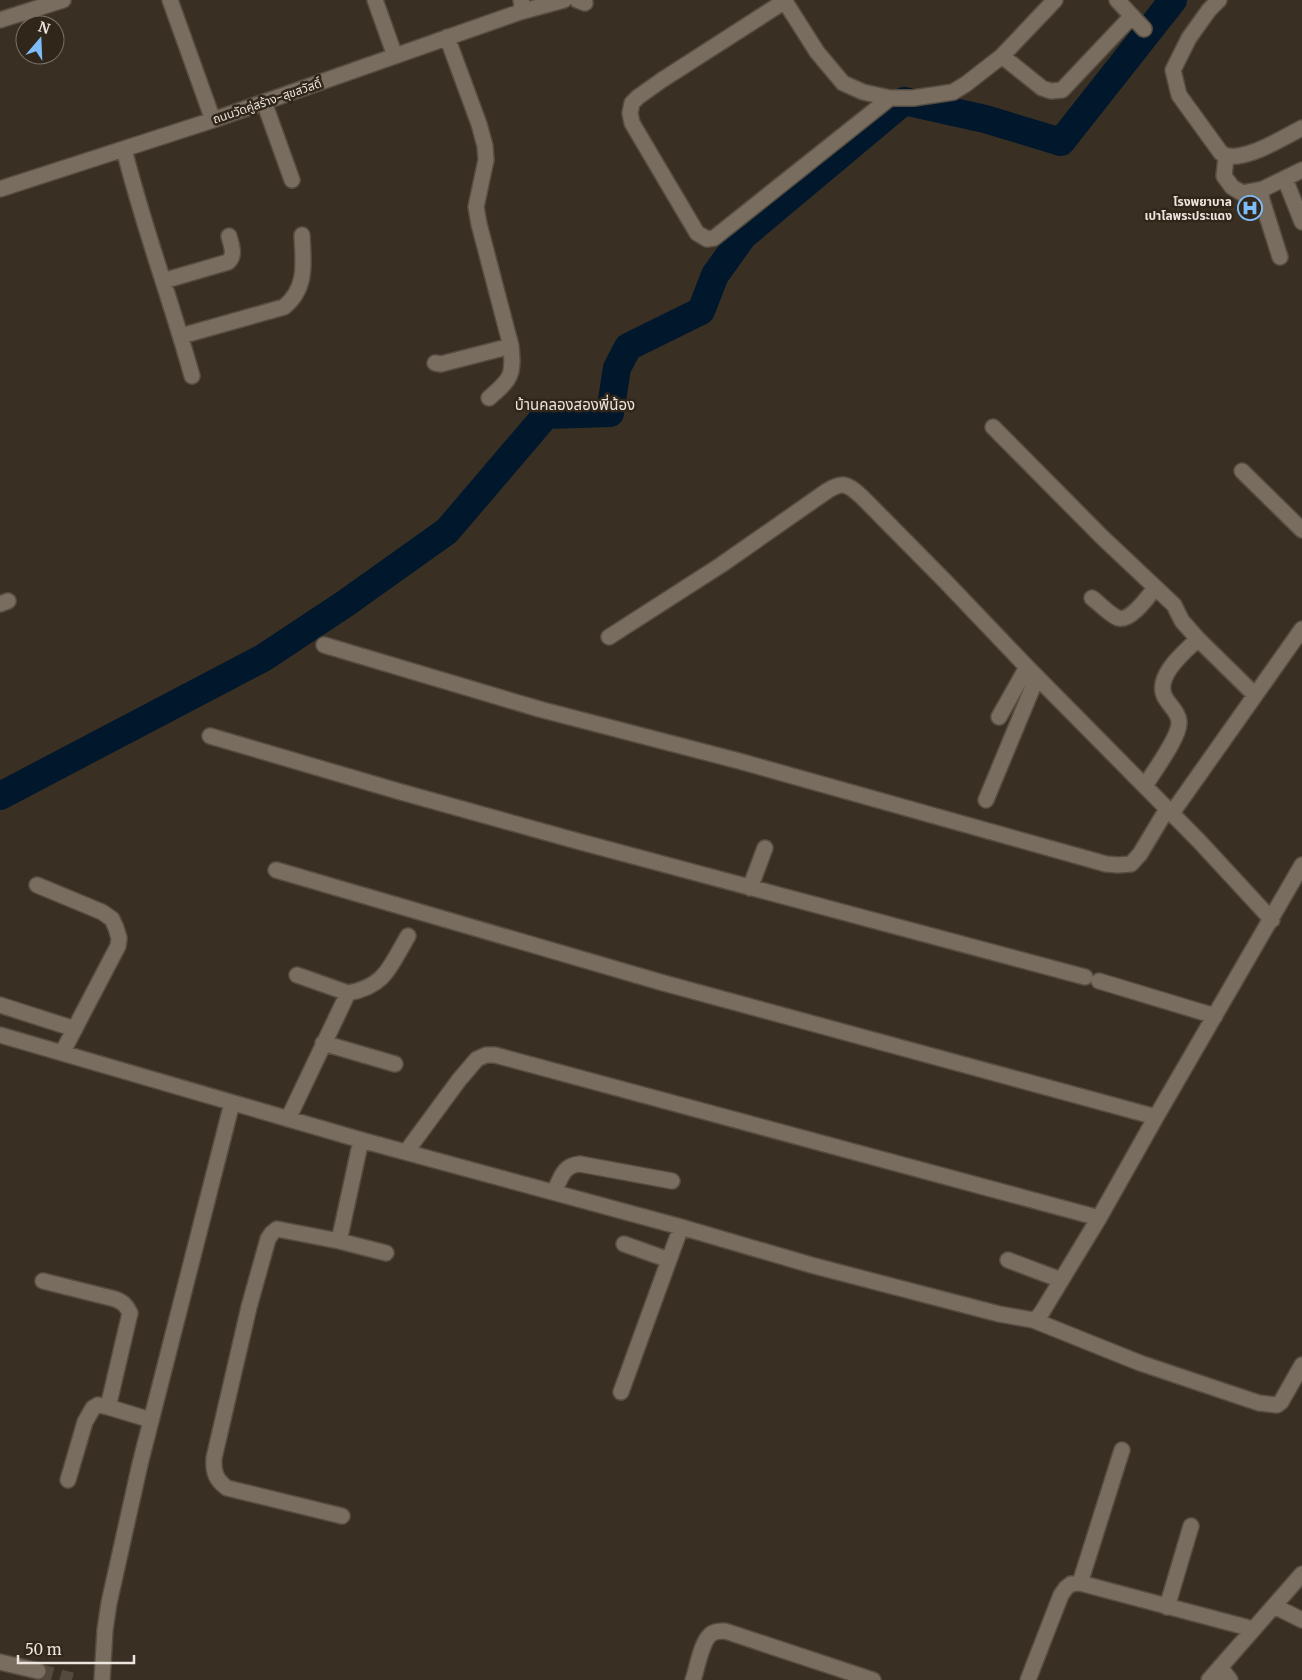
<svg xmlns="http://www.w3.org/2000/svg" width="1302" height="1680" font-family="Merriweather,'Noto Sans Thai',serif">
<rect width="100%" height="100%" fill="#3a2f23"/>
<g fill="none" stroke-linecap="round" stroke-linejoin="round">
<!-- river -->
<path stroke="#01172c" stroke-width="28" d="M 0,796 L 263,658 L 346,603 L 447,531 L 546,415 L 610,413 L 617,368 L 628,347 L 701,311 L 715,275 L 743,236 L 904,101 L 985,119 L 1061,142 L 1173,0"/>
<!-- minor-tunnel -->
<path stroke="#554a3f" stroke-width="15" stroke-dasharray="15 8" stroke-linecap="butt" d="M 38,1671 L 72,1680"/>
<defs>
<path id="minor" d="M 170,0 L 213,120
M 375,0 L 395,56
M 577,0 L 585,3
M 784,0 L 817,52 L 843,83 L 863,92 L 890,98 L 913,98 L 953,92 L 966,84 L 1002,56 L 1055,0
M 1117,0 L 1144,29
M 1219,0 L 1209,10 L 1189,38 L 1173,70 L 1179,95 L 1221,153 C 1239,166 1284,137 1302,128
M 785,1 L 662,80 L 638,97 L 632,103 L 630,113 L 632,123 L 697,233 L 707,239 L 714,238 L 890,98
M 520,12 L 564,0
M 0,20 L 63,0
M 447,37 L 479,124 L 485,146 L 486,160 L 476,207 L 479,224 L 511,346 C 514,376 511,379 489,398
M 1002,56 L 1042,88 L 1051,91 L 1062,90 L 1132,16
M 264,102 L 292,180
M 124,149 C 143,226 171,300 192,376
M 1226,157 L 1224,176 L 1232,187 L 1242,193 L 1263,189
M 1285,179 L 1302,222
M 0,189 L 213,120 L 520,12 L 522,4 L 521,0
M 1280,257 L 1261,197 L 1263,189 L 1302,170
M 163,281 L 228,262 C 236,255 231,245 229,236
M 181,336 L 284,307 C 308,288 303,261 302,235
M 435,363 L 441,364 L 511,346
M 993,427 L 1102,537 L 1174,605 L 1182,621 L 1198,639 L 1255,695
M 1242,471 L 1302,530
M 1092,598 C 1100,604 1110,615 1118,618 C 1130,622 1148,597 1155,588
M 0,604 L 8,601
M 609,637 L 721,565 L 827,491 C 843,481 848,484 862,497 L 945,581 L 1027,667 L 1199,841 L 1272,920
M 324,645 L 539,709 L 739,761 L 1106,864 L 1118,865 L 1131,864 L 1140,854 L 1167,809
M 999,717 L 1027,667
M 210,736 L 401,792 L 577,841 L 1085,977
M 1145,786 C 1153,772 1180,737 1179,722 C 1179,713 1170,706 1166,699 C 1152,678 1185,651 1198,639
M 986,800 L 1037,677
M 1172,813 L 1302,629
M 276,870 L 660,982 L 1156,1117
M 37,885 L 102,912 L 112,919 L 116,928 L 119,938 L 118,946 L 62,1053
M 750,888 L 765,848
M 297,975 L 348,993
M 1099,981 L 1215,1016
M 0,1005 L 75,1029
M 0,1035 L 361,1140 L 681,1227 L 811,1265 L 999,1314 L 1033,1320 L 1140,1363 L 1259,1403 L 1277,1405 L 1281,1402 L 1302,1365
M 323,1043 L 395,1064
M 288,1119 L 348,993 C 386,986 390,966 408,936
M 406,1152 L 459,1080 L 477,1059 L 486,1055 L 495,1055 L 1099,1218
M 554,1192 C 561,1178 563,1165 580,1164 L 672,1181
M 339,1241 L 386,1253
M 624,1244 L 669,1260
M 1008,1260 L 1061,1280
M 43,1281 L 115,1299 C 123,1302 126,1305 130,1313 L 108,1407 L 151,1420
M 1033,1320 L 1038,1317 L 1042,1312 L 1099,1218 L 1156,1117 L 1302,865
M 621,1392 L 681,1227
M 68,1480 L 85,1422 L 93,1408 L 98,1405 L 108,1407
M 342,1516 L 227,1488 C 216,1480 213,1472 214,1458 L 249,1307 L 268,1239 L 272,1233 L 277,1229 L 339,1241 L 361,1140
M 1080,1583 L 1122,1450
M 1274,1606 L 1302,1620
M 1167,1607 L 1191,1526
M 0,1662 L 38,1671
M 1220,1667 L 1230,1680
M 102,1680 L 105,1630 L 109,1603 L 140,1464 L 232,1103
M 693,1680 C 697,1669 701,1643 710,1635 C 714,1631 719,1631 725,1631 L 873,1680
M 1028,1680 L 1061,1595 L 1066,1588 L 1071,1584 L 1080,1583 L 1253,1629
M 1209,1680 L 1302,1574"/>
</defs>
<!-- minor casing -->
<use href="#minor" stroke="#564d42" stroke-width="18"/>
<!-- minor -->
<use href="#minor" stroke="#796d5f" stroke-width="15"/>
</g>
<!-- icons -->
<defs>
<symbol id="hospital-ring" viewBox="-11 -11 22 22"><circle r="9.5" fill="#30261a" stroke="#7ebdf9" stroke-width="1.5"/><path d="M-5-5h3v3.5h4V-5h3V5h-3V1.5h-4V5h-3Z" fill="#7ebdf9"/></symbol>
</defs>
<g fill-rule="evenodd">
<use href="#hospital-ring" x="1236" y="194" width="28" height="28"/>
</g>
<g text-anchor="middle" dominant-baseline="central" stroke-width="5" stroke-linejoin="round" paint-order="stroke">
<!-- street labels -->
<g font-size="12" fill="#ece5dd" stroke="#30261a">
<text transform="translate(267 101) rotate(-19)">ถนนวัดคู่สร้าง-สุขสวัสดิ์</text>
</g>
<!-- poi labels -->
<g font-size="12" font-weight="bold" fill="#ece5dd" stroke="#30261a" text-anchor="end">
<text x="1232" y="201">โรงพยาบาล<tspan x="1232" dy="14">เปาโลพระประแดง</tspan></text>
</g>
<!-- quarter labels -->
<g font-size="15" fill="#ece5dd" stroke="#30261a">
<text x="575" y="404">บ้านคลองสองพี่น้อง</text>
</g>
</g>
<!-- north arrow -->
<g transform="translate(40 40) rotate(19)"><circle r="24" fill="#30261a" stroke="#7b7268"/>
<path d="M0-4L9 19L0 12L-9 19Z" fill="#7ebdf9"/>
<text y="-8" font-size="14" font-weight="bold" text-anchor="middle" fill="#ece5dd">N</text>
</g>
<!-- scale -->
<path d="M18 1655v8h116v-8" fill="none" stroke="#ece5dd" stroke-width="2.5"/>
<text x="25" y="1655" font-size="15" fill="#ece5dd" stroke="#30261a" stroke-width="4" paint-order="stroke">50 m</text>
</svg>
